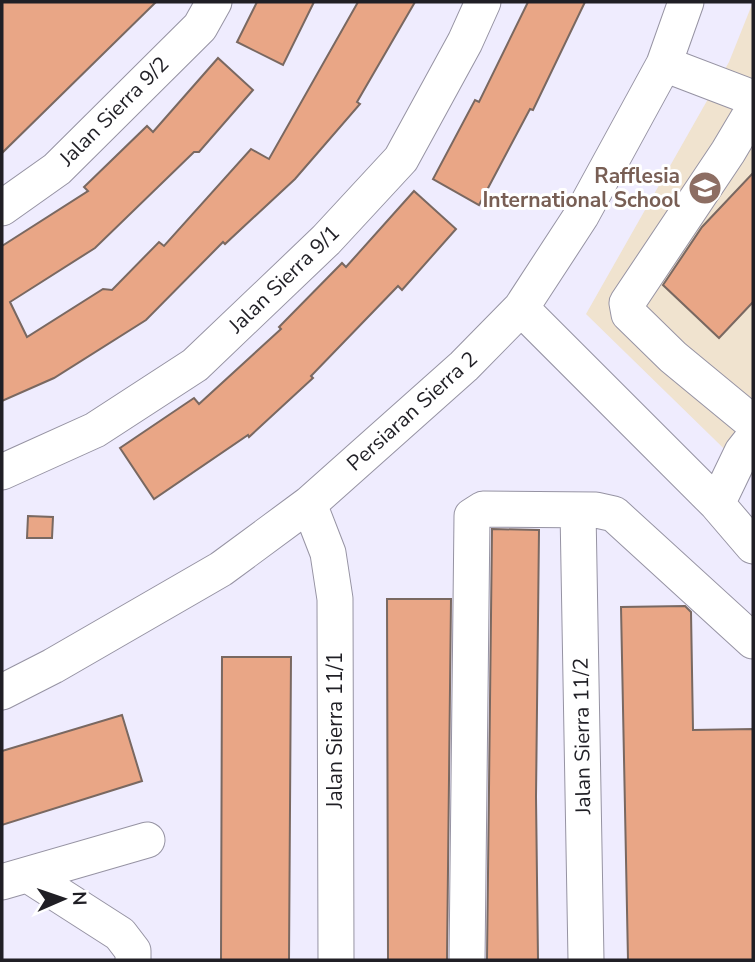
<svg xmlns="http://www.w3.org/2000/svg" width="755" height="962" font-family="'Nunito Sans',sans-serif">
<rect width="100%" height="100%" fill="#efecfe"/>
<!-- education -->
<path fill="#f0e3cf" d="M 753,2 L 753,477 L 586,314 L 729,62 Z"/>
<!-- building -->
<path fill="#e9a686" stroke="#796861" stroke-width="2" d="M 2,2 L 156,2 L 2,153 Z
M 257,2 L 314,2 L 283,65 L 237,42 Z
M 358,2 L 415,2 L 357,102 L 360,104 L 295,179 L 225,244 L 223,242 L 146,320 L 54,378 L 2,401 L 2,246 L 88,191 L 84,187 L 147,126 L 153,132 L 218,58 L 253,90 L 199,152 L 194,152 L 95,248 L 10,302 L 27,337 L 103,289 L 112,290 L 159,242 L 164,246 L 251,149 L 269,159 Z
M 528,2 L 585,2 L 533,110 L 530,109 L 479,205 L 433,179 L 475,100 L 479,102 Z
M 753,173 L 753,302 L 719,338 L 663,285 L 702,227 Z
M 414,191 L 456,229 L 402,290 L 398,286 L 311,376 L 313,378 L 249,437 L 248,435 L 154,499 L 120,448 L 194,398 L 199,404 L 281,329 L 279,327 L 342,263 L 346,267 Z
M 28,516 L 53,517 L 52,538 L 27,538 Z
M 492,529 L 539,530 L 536,797 L 538,960 L 487,960 Z
M 387,599 L 451,599 L 447,960 L 388,960 Z
M 685,606 L 691,612 L 693,730 L 753,729 L 753,960 L 628,960 L 621,607 Z
M 222,657 L 291,657 L 289,960 L 221,960 Z
M 122,715 L 142,781 L 2,825 L 2,751 Z"/>
<g fill="none" stroke-linecap="round" stroke-linejoin="round">
<defs>
<path id="minor" d="M 664,64 L 753,98
M 753,110 L 728,152 L 627,303 L 629,314 L 673,357 L 753,423
M 2,208 L 57,169 L 200,27 L 214,2
M 521,308 L 717,504 L 753,546
M 2,472 L 95,430 L 195,365 L 326,240 L 401,159 L 465,42 L 483,2
M 309,504 L 328,553 L 335,599 L 336,960
M 717,504 L 742,452 L 753,438
M 578,511 L 586,960
M 2,692 L 53,666 L 221,569 L 309,504 L 464,366 L 521,308 L 581,216 L 664,64 L 686,2
M 28,875 L 120,934 L 133,951 L 133,960
M 2,882 L 147,840
M 467,960 L 472,516 L 483,509 L 596,510 L 614,514 L 753,641"/>
</defs>
<!-- minor casing -->
<use href="#minor" stroke="#9693a3" stroke-width="37"/>
<!-- minor -->
<use href="#minor" stroke="#fff" stroke-width="35"/>
</g>
<!-- icons -->
<defs>
<symbol id="school-disc" viewBox="-11 -11 22 22"><circle r="9.5" fill="#8d6e63" stroke="#fff"/><path d="M0-5L7-2L0 1L-7-2ZM-4 1L0 2.5L4 1V4Q0 6-4 4Z" fill="#fff"/></symbol>
</defs>
<g fill-rule="evenodd">
<use href="#school-disc" x="686" y="169" width="38" height="38"/>
</g>
<g text-anchor="middle" dominant-baseline="central" stroke-width="6" stroke-linejoin="round" paint-order="stroke">
<!-- street labels -->
<g font-size="21" fill="#201f25" stroke="#fff">
<text transform="translate(114 111) rotate(-45)">Jalan Sierra 9/2</text>
<text transform="translate(284 279) rotate(-44)">Jalan Sierra 9/1</text>
<text transform="translate(412 411) rotate(-42)">Persiaran Sierra 2</text>
<text transform="translate(335 730) rotate(-90)">Jalan Sierra 11/1</text>
<text transform="translate(582 736) rotate(-91)">Jalan Sierra 11/2</text>
</g>
<!-- education labels -->
<g font-size="21" font-weight="bold" fill="#785e54" stroke="#fff" text-anchor="end">
<text x="680" y="176">Rafflesia<tspan x="680" dy="24">International School</tspan></text>
</g>
</g>
<!-- border -->
<rect width="755" height="962" fill="none" stroke="#201f25" stroke-width="7"/>
<!-- north arrow -->
<g transform="translate(63 899) rotate(88)" stroke="#ffffff" stroke-width="5" paint-order="stroke">
<path d="M0-5L12 26L0 18L-12 26Z" fill="#201f25"/>
<text y="-10" font-size="19" font-weight="bold" text-anchor="middle" fill="#201f25">N</text>
</g>
</svg>
